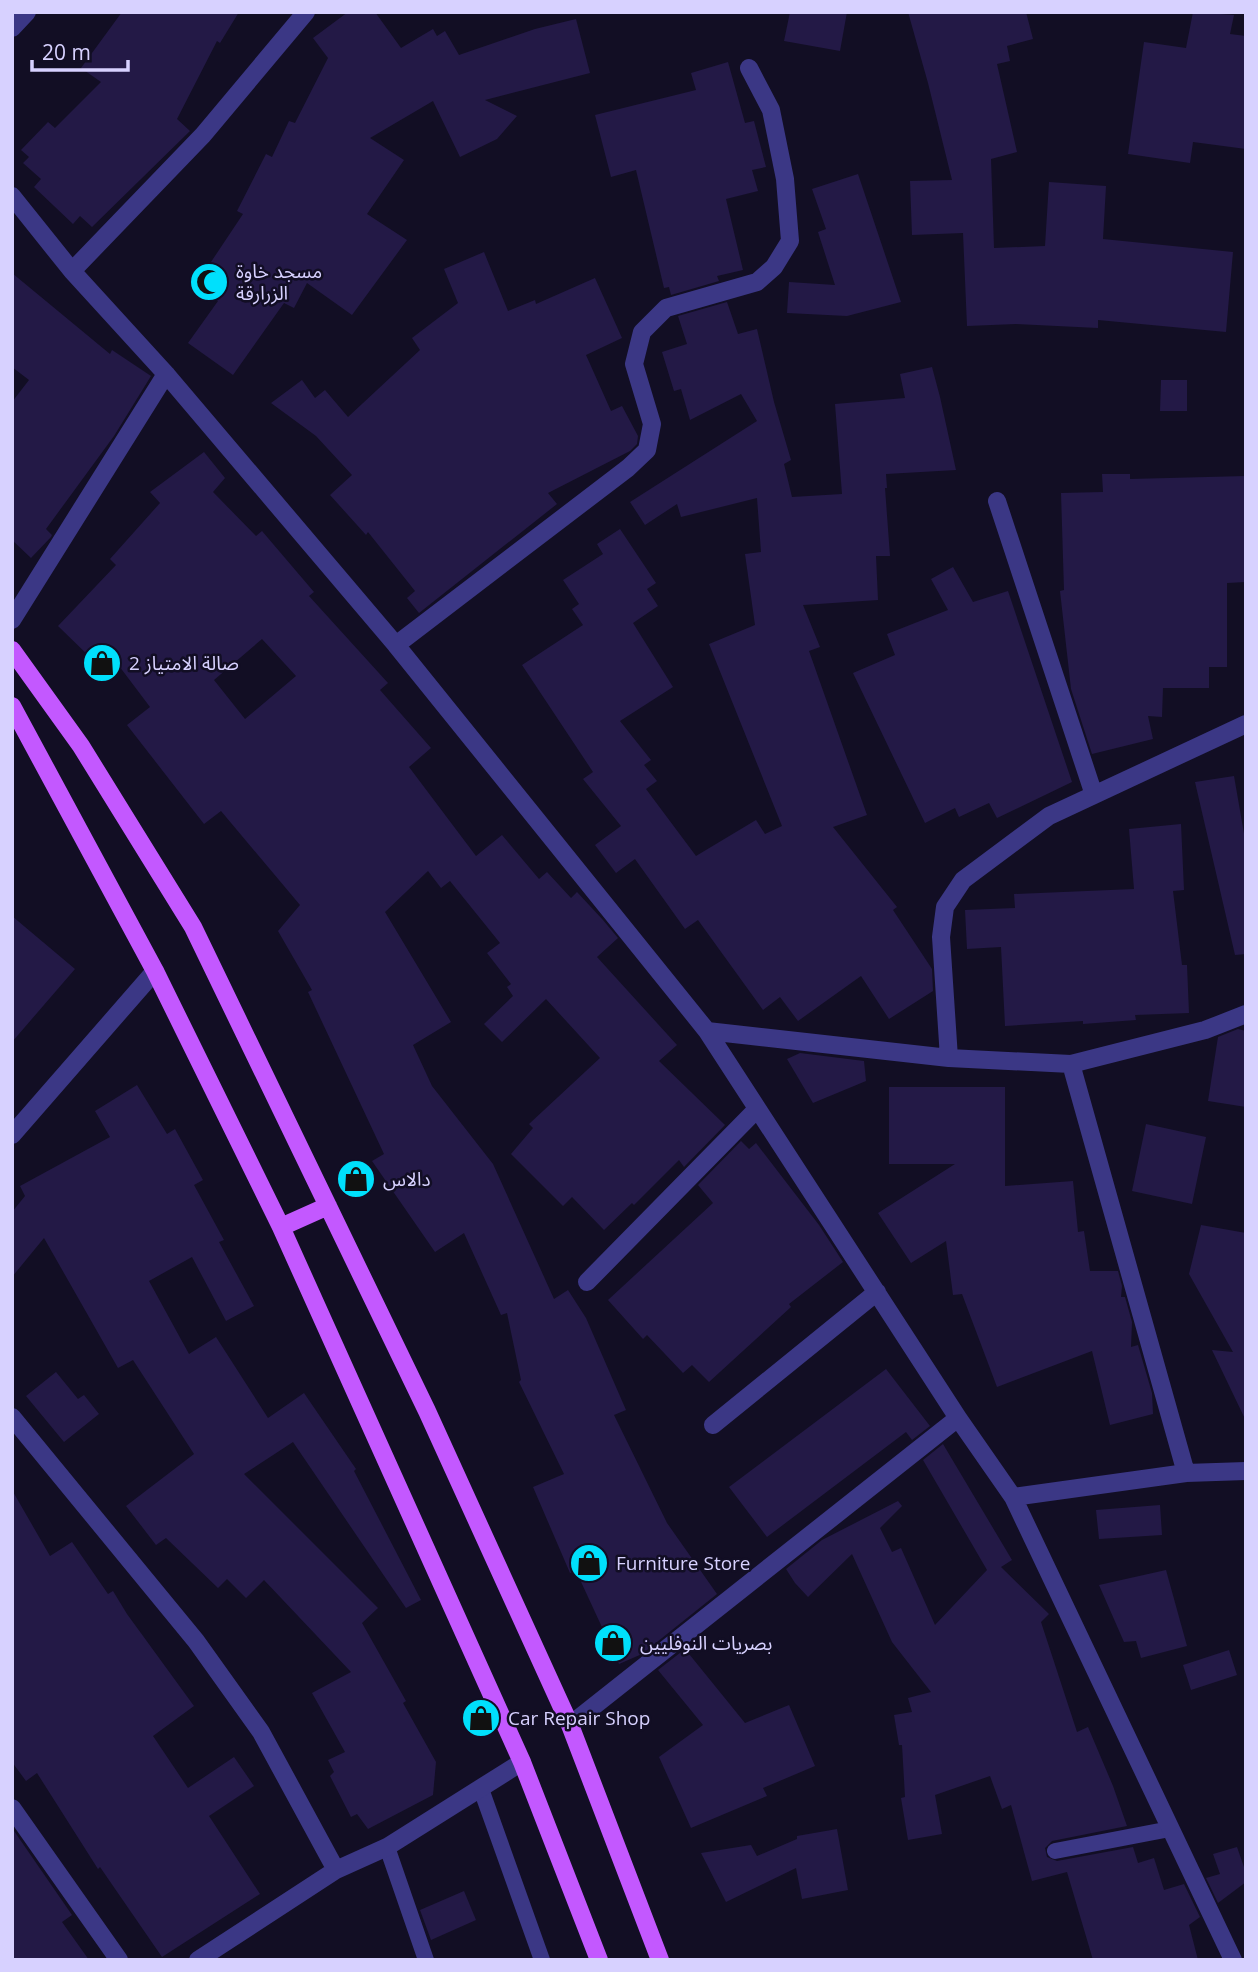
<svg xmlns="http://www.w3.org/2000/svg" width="1258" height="1972" font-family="'Open Sans','Noto Sans Arabic',sans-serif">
<rect width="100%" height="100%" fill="#120e24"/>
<!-- building -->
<path fill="#231946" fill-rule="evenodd" d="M 122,12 L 239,12 L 220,43 L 217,41 L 177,119 L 190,131 L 92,227 L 80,216 L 73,224 L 34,187 L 41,179 L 23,163 L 29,157 L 21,150 L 48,122 L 55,128 L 101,82 L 81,68 Z
M 348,12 L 375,12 L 401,48 L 433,29 L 437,36 L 445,31 L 459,55 L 535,29 L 576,19 L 590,73 L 485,100 L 517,116 L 497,139 L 460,157 L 433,101 L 370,138 L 404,160 L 367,214 L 407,240 L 352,315 L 307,283 L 294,308 L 284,303 L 233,375 L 188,343 L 218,301 L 193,289 L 243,214 L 237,211 L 266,154 L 272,157 L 289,121 L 295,123 L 328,58 L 313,38 Z
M 790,12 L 847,12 L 840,51 L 784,41 Z
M 908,12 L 1026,12 L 1033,39 L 1007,46 L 1010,61 L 997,64 L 1017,152 L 991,159 L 994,248 L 1045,246 L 1049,182 L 1106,186 L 1103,239 L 1233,252 L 1226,332 L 1098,320 L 1098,328 L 1016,324 L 967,326 L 963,233 L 912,235 L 910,181 L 952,180 L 928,83 Z
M 1193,12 L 1234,15 L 1230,34 L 1246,36 L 1246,149 L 1193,142 L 1190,163 L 1128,154 L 1144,42 L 1186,48 Z
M 728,62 L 745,123 L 754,121 L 766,167 L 752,170 L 758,191 L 726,199 L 743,270 L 717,276 L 719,281 L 671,295 L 669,287 L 664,288 L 636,170 L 611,177 L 595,115 L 696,90 L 691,73 Z
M 858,174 L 901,302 L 847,316 L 787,313 L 789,282 L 835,285 L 818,232 L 826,229 L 812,189 Z
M 484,252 L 508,311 L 535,300 L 536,304 L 595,278 L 622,338 L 586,355 L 611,411 L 622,406 L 638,436 L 637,444 L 630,451 L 548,493 L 557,504 L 419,613 L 407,598 L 415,591 L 368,532 L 366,535 L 330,495 L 352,475 L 316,436 L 271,403 L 302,380 L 315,398 L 325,390 L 348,417 L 420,350 L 412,338 L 458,303 L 444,269 Z
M 12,273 L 110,354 L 112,350 L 151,376 L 114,436 L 46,529 L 52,535 L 51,537 L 31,558 L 12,540 L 12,402 L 29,380 L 12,367 Z
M 727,302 L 738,334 L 757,329 L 774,402 L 791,460 L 784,464 L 792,497 L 842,494 L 835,404 L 905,398 L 900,374 L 932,367 L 940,397 L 956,470 L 886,474 L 887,488 L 885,488 L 890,556 L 876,556 L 878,600 L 803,605 L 820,647 L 809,651 L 867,815 L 833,827 L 897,907 L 893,910 L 932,969 L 933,991 L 889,1019 L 861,976 L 798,1021 L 780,997 L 763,1010 L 698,920 L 685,929 L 635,859 L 616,873 L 595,845 L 621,826 L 583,779 L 593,772 L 522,665 L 583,625 L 572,609 L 579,604 L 563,580 L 603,554 L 597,544 L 620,529 L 656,583 L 647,589 L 658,606 L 633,623 L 673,687 L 620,721 L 651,760 L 644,765 L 657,781 L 646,789 L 696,856 L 756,820 L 765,834 L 782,826 L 709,644 L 755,625 L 745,554 L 761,552 L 757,498 L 681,517 L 677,504 L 645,525 L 630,502 L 757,421 L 741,394 L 690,420 L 681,389 L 674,391 L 662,352 L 687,344 L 678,316 Z
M 1161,380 L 1187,380 L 1187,411 L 1160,411 Z
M 204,452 L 225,478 L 213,492 L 256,536 L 262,531 L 314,592 L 309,596 L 388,683 L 380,690 L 431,748 L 409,767 L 476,856 L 502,835 L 539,879 L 547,872 L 571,898 L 577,892 L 603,920 L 618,938 L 597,957 L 677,1045 L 659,1061 L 725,1125 L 684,1167 L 679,1160 L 634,1205 L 632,1203 L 604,1230 L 572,1197 L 563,1206 L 511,1154 L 533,1128 L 529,1124 L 600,1058 L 546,999 L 502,1042 L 484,1024 L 513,996 L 507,987 L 511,984 L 487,953 L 500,943 L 450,881 L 441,888 L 428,871 L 385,912 L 451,1022 L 413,1045 L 432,1086 L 493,1164 L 554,1299 L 568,1290 L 586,1318 L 626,1410 L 614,1415 L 667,1523 L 717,1594 L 642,1654 L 619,1664 L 576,1571 L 570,1573 L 533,1487 L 564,1474 L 519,1382 L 521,1380 L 507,1313 L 501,1315 L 464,1233 L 435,1252 L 372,1161 L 384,1154 L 308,992 L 312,990 L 278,931 L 300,905 L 221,811 L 204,824 L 127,725 L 150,707 L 107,650 L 95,662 L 58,626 L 116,565 L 110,559 L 160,503 L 150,492 ZM 262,639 L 296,676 L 245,719 L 214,680 Z
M 1102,474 L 1130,474 L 1130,479 L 1246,476 L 1246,582 L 1227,583 L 1227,667 L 1209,667 L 1209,688 L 1163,688 L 1162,717 L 1148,716 L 1153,739 L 1092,754 L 1071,689 L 1060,591 L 1064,590 L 1061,493 L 1103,492 Z
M 953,567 L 973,602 L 1008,591 L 1072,782 L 997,818 L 989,803 L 959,817 L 955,808 L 925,823 L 853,673 L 895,655 L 887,634 L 948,610 L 931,579 Z
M 1234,776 L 1246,845 L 1246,954 L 1235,955 L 1195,782 Z
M 1181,824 L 1184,890 L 1173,891 L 1182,965 L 1187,965 L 1189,1013 L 1135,1015 L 1136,1020 L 1083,1024 L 1083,1021 L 1005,1026 L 1001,947 L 967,949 L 965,910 L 1015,908 L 1014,894 L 1134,889 L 1129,829 Z
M 12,916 L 75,969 L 12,1042 Z
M 1238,1029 L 1246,1031 L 1246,1107 L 1208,1101 L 1218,1037 Z
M 800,1053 L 864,1061 L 866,1081 L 813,1103 L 787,1059 Z
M 137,1085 L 167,1134 L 175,1129 L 203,1180 L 194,1185 L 224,1240 L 219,1242 L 254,1306 L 226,1321 L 192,1257 L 149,1281 L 189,1354 L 216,1337 L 268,1418 L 304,1393 L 356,1469 L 354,1471 L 421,1600 L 406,1608 L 293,1442 L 244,1474 L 378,1608 L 362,1623 L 406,1701 L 403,1703 L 436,1762 L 433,1795 L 368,1829 L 357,1814 L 351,1817 L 330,1776 L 334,1772 L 328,1760 L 345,1752 L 312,1693 L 351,1672 L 264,1580 L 246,1598 L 227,1579 L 218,1588 L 166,1538 L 156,1545 L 126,1506 L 194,1454 L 133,1360 L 118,1368 L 44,1238 L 12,1277 L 12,1212 L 25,1196 L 20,1186 L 110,1137 L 95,1111 Z
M 889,1087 L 1005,1087 L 1005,1186 L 1073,1181 L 1078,1232 L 1084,1231 L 1090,1271 L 1118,1271 L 1122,1286 L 1121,1297 L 1125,1297 L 1132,1322 L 1131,1347 L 1138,1345 L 1152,1393 L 1153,1414 L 1110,1425 L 1092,1351 L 997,1387 L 962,1294 L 953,1295 L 946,1241 L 911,1263 L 878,1213 L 955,1164 L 889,1164 Z
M 1146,1124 L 1206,1137 L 1192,1204 L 1132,1191 Z
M 741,1141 L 749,1149 L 756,1143 L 819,1225 L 843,1262 L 789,1304 L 791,1307 L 709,1382 L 692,1365 L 683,1373 L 647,1335 L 643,1339 L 608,1300 L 713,1203 L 698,1185 Z
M 1201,1225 L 1246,1233 L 1246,1421 L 1212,1350 L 1233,1352 L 1189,1274 Z
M 886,1369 L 930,1426 L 912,1440 L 906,1432 L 767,1537 L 729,1487 Z
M 56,1372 L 78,1399 L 84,1395 L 99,1414 L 64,1442 L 26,1396 Z
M 943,1444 L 1012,1560 L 1001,1567 L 1049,1614 L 1041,1622 L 1077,1732 L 1088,1727 L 1113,1786 L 1127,1826 L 1052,1841 L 1045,1848 L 1047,1857 L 1057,1861 L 1133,1847 L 1138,1863 L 1154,1858 L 1164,1890 L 1184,1884 L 1200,1917 L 1189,1925 L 1198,1960 L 1093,1960 L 1067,1872 L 1032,1881 L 1011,1805 L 1002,1809 L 990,1776 L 935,1795 L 942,1834 L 908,1840 L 901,1798 L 905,1797 L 902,1745 L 899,1745 L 894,1715 L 912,1712 L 908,1698 L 931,1692 L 892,1642 L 852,1554 L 808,1597 L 795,1583 L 786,1569 L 822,1540 L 898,1501 L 902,1506 L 880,1528 L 892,1552 L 901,1548 L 935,1625 L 987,1570 L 923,1460 Z
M 12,1490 L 50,1556 L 72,1542 L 108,1594 L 113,1591 L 127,1614 L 194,1706 L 153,1736 L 188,1788 L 234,1757 L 254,1786 L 209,1816 L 260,1894 L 162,1957 L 100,1867 L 98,1869 L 37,1773 L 26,1781 L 12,1762 Z
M 1160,1505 L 1162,1535 L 1099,1539 L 1096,1510 Z
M 1166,1570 L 1187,1646 L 1141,1658 L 1136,1641 L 1124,1642 L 1099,1585 Z
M 685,1649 L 745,1723 L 789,1705 L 815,1766 L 763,1788 L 767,1796 L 691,1828 L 659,1757 L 703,1725 L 658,1670 Z
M 1229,1650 L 1237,1675 L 1191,1690 L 1183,1665 Z
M 12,1828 L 72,1915 L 62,1922 L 89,1960 L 12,1960 Z
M 837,1829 L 848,1890 L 802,1899 L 796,1868 L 726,1902 L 701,1853 L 751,1845 L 757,1856 L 797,1839 L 797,1836 Z
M 1237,1847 L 1244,1867 L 1246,1866 L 1246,1882 L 1218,1903 L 1206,1878 L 1220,1874 L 1213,1854 Z
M 464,1891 L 476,1920 L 431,1940 L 420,1910 Z"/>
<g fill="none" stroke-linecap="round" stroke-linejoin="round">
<!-- lane -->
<path stroke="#3b3785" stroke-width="16" d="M 481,1789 L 542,1960
M 387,1847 L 426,1960
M 1055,1851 L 1170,1829"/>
<!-- street -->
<path stroke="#3b3785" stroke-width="18" d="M 12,28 L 27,12
M 12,196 L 72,271 L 166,374 L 396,645 L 707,1031 L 958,1418 L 1013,1497 L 1233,1960
M 72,271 L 203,135 L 306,12
M 997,501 L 1094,795
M 12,620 L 166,374
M 396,645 L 628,468 L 647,450 L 652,424 L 634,364 L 642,332 L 666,308 L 757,282 L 774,267 L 790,241 L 785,179 L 771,110 L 749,68
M 707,1031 L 949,1058 L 1071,1064 L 1205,1030 L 1246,1014
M 949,1058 L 941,937 L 945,907 L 963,880 L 1049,816 L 1246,724
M 1071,1064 L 1186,1473
M 12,1135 L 155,971
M 587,1282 L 757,1109
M 12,1417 L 196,1641 L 261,1732 L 336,1870
M 713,1425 L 877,1292
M 1013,1497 L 1186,1473 L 1246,1471
M 570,1725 L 958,1418
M 12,1808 L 119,1960
M 198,1960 L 336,1870 L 387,1847 L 522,1762"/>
<!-- primary -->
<path stroke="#c358ff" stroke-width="18" d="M 12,650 L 81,746 L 193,927 L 427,1411 L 570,1725 L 660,1960
M 12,706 L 155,971 L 281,1227 L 522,1762 L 599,1960
M 281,1227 L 328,1206"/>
</g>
<!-- icons -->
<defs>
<symbol id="mosque-disc" viewBox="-11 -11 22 22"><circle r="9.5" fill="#00e0fc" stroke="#120e24"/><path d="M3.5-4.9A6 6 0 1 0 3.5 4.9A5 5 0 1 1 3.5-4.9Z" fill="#111"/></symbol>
<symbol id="shop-disc" viewBox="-11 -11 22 22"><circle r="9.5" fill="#00e0fc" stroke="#120e24"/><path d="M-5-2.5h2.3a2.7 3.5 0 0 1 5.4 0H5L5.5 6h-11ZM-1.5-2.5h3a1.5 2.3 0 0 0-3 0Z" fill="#111"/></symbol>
</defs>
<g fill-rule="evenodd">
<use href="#mosque-disc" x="187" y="260" width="44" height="44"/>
<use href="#shop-disc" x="80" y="641" width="44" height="44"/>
<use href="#shop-disc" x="334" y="1157" width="44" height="44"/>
<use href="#shop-disc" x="567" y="1541" width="44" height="44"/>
<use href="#shop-disc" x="591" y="1621" width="44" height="44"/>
<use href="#shop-disc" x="459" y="1696" width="44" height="44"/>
</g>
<g text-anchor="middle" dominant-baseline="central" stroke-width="5" stroke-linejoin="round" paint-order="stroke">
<!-- poi labels -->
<g font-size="19" fill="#d7d1ff" stroke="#120e24" text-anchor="start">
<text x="236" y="271">مسجد خاوة<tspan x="236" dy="22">الزرارقة</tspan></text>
<text x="129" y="663">صالة الامتياز 2</text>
<text x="383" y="1179">دالاس</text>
<text x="616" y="1563">Furniture Store</text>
<text x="640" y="1643">بصريات النوفليين</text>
<text x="508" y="1718">Car Repair Shop</text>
</g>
</g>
<!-- border -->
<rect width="1258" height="1972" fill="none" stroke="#d7d1ff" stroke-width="28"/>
<!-- scale -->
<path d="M32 60v10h96v-10" fill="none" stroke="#d7d1ff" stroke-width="3.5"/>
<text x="42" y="60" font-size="21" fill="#d7d1ff" stroke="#120e24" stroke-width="5" paint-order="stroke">20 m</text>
</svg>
